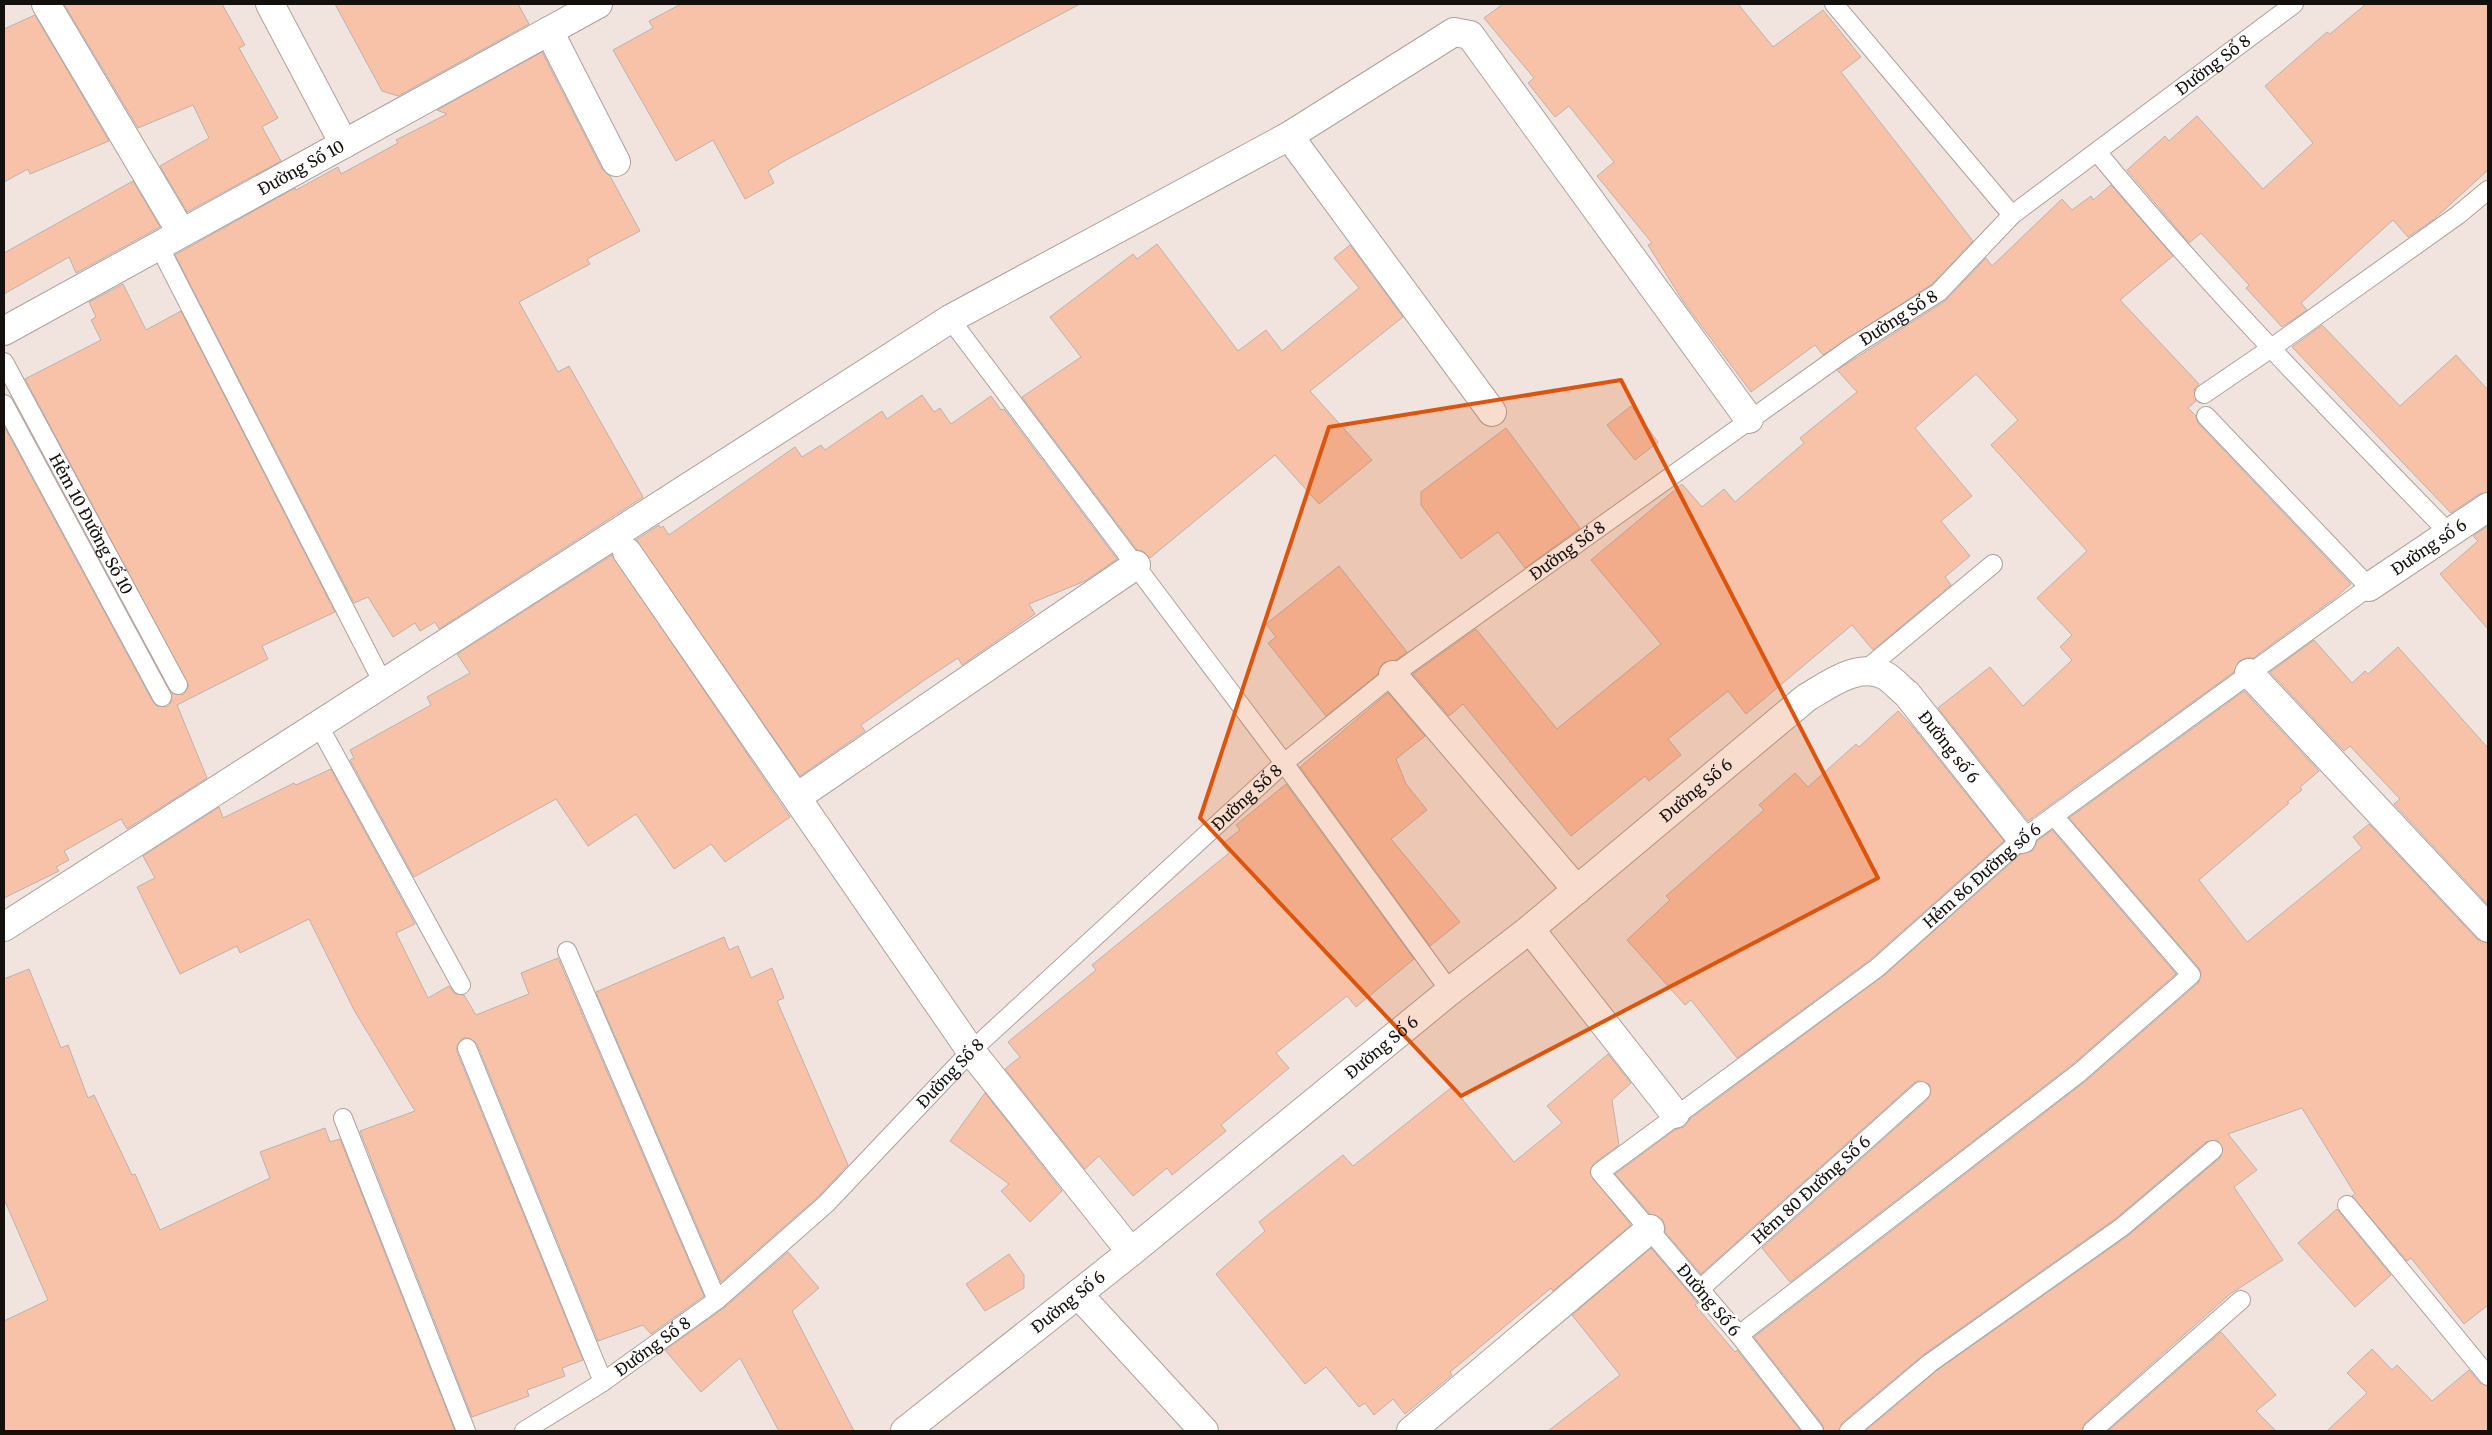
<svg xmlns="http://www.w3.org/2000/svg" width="2492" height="1435" font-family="Merriweather,serif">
<rect width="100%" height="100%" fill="#f1e4de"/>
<!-- building -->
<path fill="#f8c2a9" stroke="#beb1ac" d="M 64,4 L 222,4 L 245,45 L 239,48 L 278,118 L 262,127 L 281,161 L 187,212 L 160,166 L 209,138 L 193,105 L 138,128 Z
M 335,4 L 518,4 L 529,24 L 398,96 L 382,91 Z
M 681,4 L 1080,4 L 786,160 L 768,171 L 774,183 L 745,199 L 713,140 L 676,161 L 613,50 L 653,28 L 649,21 Z
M 1503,4 L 1738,4 L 1773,47 L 1823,10 L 1861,57 L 1841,72 L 1973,241 L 1932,284 L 1823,355 L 1815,345 L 1751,392 L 1683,301 L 1648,245 L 1652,243 L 1597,176 L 1614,162 L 1569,106 L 1555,117 L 1528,83 L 1534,78 L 1484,18 Z
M 2366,4 L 2488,4 L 2488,170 L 2433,220 L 2408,237 L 2393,220 L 2301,303 L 2307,310 L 2282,327 L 2246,288 L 2249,285 L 2201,233 L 2189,243 L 2127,170 L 2165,136 L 2169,141 L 2197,116 L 2263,189 L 2313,143 L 2265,86 L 2327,32 L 2330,34 Z
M 35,15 L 109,141 L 30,174 L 28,169 L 4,182 L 4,29 Z
M 542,52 L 602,169 L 610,176 L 640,231 L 587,259 L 590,264 L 519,302 L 558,372 L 569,366 L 643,497 L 439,629 L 435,622 L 420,631 L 415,623 L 393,637 L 368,597 L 354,603 L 175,255 L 295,188 L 296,190 L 338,167 L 341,174 L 398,143 L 396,140 L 447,114 L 437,110 Z
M 133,181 L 160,227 L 76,273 L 69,257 L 4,294 L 4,253 Z
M 2111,185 L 2173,256 L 2120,300 L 2199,384 L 2194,390 L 2196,401 L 2188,408 L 2196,416 L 2198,423 L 2351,584 L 2335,598 L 2253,658 L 2246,658 L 2239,661 L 2234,672 L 2028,821 L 1938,708 L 1990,667 L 2023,706 L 2072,660 L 2060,647 L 2072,635 L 2037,598 L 2087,551 L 1991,445 L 2018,420 L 1976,374 L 1915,428 L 1972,496 L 1941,521 L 1970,556 L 1945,577 L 1951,585 L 1873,650 L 1852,625 L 1746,714 L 1728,691 L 1668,739 L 1681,755 L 1649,781 L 1645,776 L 1571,836 L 1463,704 L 1449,716 L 1413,674 L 1476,629 L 1557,729 L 1661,644 L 1591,560 L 1682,484 L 1702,507 L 1724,489 L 1735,502 L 1804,443 L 1800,438 L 1857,392 L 1837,370 L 1945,301 L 1986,258 L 1992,266 L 2062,199 L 2072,210 L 2091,196 L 2093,200 Z
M 1157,244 L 1238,351 L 1266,330 L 1282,351 L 1359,288 L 1334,258 L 1350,245 L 1403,317 L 1310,391 L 1372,460 L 1319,504 L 1275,455 L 1150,558 L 1143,551 L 1137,550 L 1022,397 L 1081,357 L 1050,317 L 1133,254 L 1137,259 Z
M 123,284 L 146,330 L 181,311 L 335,612 L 262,646 L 268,659 L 177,705 L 207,778 L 127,829 L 121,819 L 64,851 L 69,860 L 56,867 L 59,871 L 4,898 L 4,426 L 153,702 L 157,706 L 167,707 L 171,702 L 172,693 L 183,695 L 189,686 L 25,379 L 101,340 L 91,320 L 96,317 L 89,302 Z
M 2322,325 L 2400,406 L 2456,355 L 2488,390 L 2488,492 L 2479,494 L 2451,513 L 2292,347 Z
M 922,395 L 934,412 L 940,408 L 951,424 L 991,396 L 1001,410 L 1004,409 L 1117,559 L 1085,581 L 1029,604 L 1035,614 L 962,665 L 958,658 L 926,679 L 861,725 L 865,731 L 800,776 L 636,540 L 659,525 L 660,528 L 663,526 L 669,535 L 795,447 L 802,457 L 821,445 L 825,450 L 882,411 L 887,419 Z
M 1631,406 L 1658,442 L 1635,460 L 1607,425 Z
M 1506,428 L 1580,528 L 1525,568 L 1498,532 L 1461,559 L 1421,505 L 1421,492 Z
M 2488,526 L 2488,629 L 2440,574 L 2478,541 L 2473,536 Z
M 612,555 L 790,817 L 725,862 L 711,844 L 674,869 L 636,814 L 588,846 L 556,799 L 414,877 L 350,760 L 354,758 L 350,750 L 431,705 L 427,697 L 470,673 L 457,654 Z
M 1339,566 L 1407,652 L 1396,660 L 1383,663 L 1378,674 L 1326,716 L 1268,643 L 1276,637 L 1266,624 Z
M 2314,640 L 2352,683 L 2365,671 L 2368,674 L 2398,647 L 2488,748 L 2488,905 L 2394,804 L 2400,799 L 2350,746 L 2344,751 L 2270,672 Z
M 2244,691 L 2319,771 L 2300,787 L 2302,790 L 2287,802 L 2289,803 L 2199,880 L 2247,942 L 2362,848 L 2353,837 L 2369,824 L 2477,939 L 2488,943 L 2488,1305 L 2464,1324 L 2411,1258 L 2407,1261 L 2352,1196 L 2355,1194 L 2302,1108 L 2228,1134 L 2257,1170 L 2234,1187 L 2283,1260 L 2230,1294 L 2085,1423 L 2082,1431 L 1865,1431 L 1936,1371 L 2129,1235 L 2220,1158 L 2223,1149 L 2217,1140 L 2206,1142 L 2115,1219 L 1923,1355 L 1842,1423 L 1839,1431 L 1824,1431 L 1822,1424 L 1754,1337 L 2087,1080 L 2198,983 L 2201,973 L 2199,968 L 2069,818 Z
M 1388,693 L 1425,736 L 1396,759 L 1406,784 L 1427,810 L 1391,839 L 1460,922 L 1430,946 L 1300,767 Z
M 1898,711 L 1913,727 L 2004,841 L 1870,960 L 1737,1058 L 1691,1000 L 1685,1005 L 1627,940 L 1670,900 L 1666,896 L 1764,810 L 1759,805 L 1795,773 L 1808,787 L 1856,744 L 1859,747 Z
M 331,769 L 415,924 L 396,933 L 428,998 L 449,986 L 455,994 L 464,995 L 476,1015 L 529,994 L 521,973 L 558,958 L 704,1296 L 651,1334 L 643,1325 L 598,1341 L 477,1044 L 469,1038 L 463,1038 L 457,1046 L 457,1052 L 583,1360 L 562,1368 L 565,1376 L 527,1390 L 529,1396 L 472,1417 L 360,1131 L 415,1111 L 354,1010 L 309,919 L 240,953 L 237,946 L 180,974 L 137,887 L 155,878 L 143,856 L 219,807 L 223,818 L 294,783 L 296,785 Z
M 1286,784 L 1414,959 L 1356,1007 L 1347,996 L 1276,1053 L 1289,1068 L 1221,1125 L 1226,1131 L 1172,1175 L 1167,1168 L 1133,1196 L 1099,1156 L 1085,1169 L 1005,1069 L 1020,1057 L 1008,1042 L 1096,970 L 1092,965 L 1229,853 L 1222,844 L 1240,830 L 1236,825 Z
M 2052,830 L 2176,974 L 2073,1064 L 1790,1282 L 1762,1248 L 1928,1099 L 1931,1089 L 1929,1084 L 1919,1081 L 1914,1083 L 1701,1274 L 1665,1232 L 1665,1226 L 1662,1219 L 1650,1214 L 1615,1174 L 1676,1129 L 1684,1127 L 1690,1119 L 1883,976 L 2021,854 L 2032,851 L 2037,841 Z
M 724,937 L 729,950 L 738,946 L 751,978 L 772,968 L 784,998 L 777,1001 L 848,1165 L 819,1196 L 721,1282 L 596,992 Z
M 29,969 L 61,1048 L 68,1045 L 88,1098 L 94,1095 L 132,1175 L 135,1174 L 160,1230 L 270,1178 L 260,1152 L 325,1128 L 330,1142 L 340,1139 L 455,1431 L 4,1431 L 4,1321 L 48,1300 L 4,1199 L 4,979 Z
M 1608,1054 L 1631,1083 L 1612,1100 L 1619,1145 L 1594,1163 L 1590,1173 L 1631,1225 L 1553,1291 L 1551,1288 L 1450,1372 L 1452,1375 L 1405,1414 L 1393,1399 L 1374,1415 L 1365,1403 L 1359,1407 L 1326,1367 L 1305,1384 L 1216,1274 L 1265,1231 L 1259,1222 L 1343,1155 L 1353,1166 L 1452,1087 L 1514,1162 L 1562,1123 L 1547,1106 Z
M 985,1093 L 1062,1191 L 1030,1222 L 1001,1191 L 1009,1184 L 950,1141 Z
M 2337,1209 L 2391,1275 L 2355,1307 L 2298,1243 Z
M 1651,1248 L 1698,1303 L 1695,1305 L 1735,1352 L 1737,1350 L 1801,1431 L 1548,1431 L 1620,1375 L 1572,1315 Z
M 788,1252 L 819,1288 L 792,1311 L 854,1431 L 779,1431 L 740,1358 L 701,1392 L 665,1350 L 724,1308 Z
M 1009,1254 L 1024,1275 L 1024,1288 L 985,1311 L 966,1284 Z
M 2221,1332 L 2276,1395 L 2256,1411 L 2276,1431 L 2108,1431 Z
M 2372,1349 L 2392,1370 L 2397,1365 L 2432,1401 L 2469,1370 L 2480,1383 L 2488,1386 L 2488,1431 L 2327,1431 L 2367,1393 L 2347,1373 Z"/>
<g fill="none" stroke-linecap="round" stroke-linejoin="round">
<defs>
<g id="service">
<path d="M 1834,4 L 2012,215"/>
<path d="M 2097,152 C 2208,286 2329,410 2450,534"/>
<path d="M 158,244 L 384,685"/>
<path d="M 950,319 L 1284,763 L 1450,991"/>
<path id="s1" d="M 4,362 L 178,685"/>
<path d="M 2204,394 L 2270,349 L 2458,215 L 2488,190"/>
<path d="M 4,404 L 162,697"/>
<path d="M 1864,671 L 1993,564"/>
<path d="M 319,726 L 461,985"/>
<path d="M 567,951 L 717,1300"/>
<path d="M 467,1048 L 603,1382"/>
<path d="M 343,1118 L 466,1431"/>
<path d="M 2347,1205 L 2488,1376"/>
<path id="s2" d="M 1700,1289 L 1921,1091"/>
<path d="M 1739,1335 L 2080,1072 L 2191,975 L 2054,816"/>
<path id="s3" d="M 524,1431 L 603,1382 L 717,1300 L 826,1204 L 971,1051 L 1284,763 L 1393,675 L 1852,347 L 1939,292 L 2012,215 L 2294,4"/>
<path id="s4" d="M 1814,1431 L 1739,1335 L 1600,1172 L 1877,968 L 2022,839 L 2369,587 L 2206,416"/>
<path d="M 1849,1431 L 1930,1363 L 2122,1227 L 2213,1150"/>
<path d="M 2092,1431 L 2241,1300"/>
</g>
<g id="minor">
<path d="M 46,4 L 181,232"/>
<path d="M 270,4 L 344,144"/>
<path d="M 549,31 L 616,162"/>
<path d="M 1289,136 L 1492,412"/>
<path id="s5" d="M 4,331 L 598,4"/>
<path d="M 627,552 L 971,1051 L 1131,1252"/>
<path id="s6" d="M 2369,587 L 2488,507"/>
<path d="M 2249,673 L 2488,928"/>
<path d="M 1393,675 L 1577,890"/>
<path d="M 797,797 L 1136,565"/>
<path d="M 4,927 L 950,319 L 1289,136 L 1454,32 L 1470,35 L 1749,419"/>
<path d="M 1530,929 L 1675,1114"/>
<path d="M 1078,1294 L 1204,1431"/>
<path id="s7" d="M 905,1431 L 1131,1252 L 1450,991 L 1530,929 L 1806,698 C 1828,685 1859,661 1886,676 C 1893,680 1900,689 1907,694 L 2022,839"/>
<path d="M 1411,1431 L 1650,1229"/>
</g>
</defs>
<!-- service casing -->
<use href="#service" stroke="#aea19c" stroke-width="20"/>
<!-- minor casing -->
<use href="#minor" stroke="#aea19c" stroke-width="30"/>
<!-- service -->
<use href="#service" stroke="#fff" stroke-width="18"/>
<!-- minor -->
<use href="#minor" stroke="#fff" stroke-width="28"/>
</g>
<!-- marked area -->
<path fill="#dd550c" fill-opacity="0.2" stroke="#dd550c" stroke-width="4" stroke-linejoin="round" d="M 1621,380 L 1878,878 L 1461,1096 L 1200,818 L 1329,427 Z"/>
<g text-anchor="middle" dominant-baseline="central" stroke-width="5" stroke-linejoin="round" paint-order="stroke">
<!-- street labels -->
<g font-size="16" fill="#14100e" stroke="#fff">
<text stroke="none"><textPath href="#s3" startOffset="2179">Đường Số 8</textPath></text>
<text stroke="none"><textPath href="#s5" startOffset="339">Đường Số 10</textPath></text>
<text stroke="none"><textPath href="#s3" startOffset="1774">Đường Số 8</textPath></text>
<text stroke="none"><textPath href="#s1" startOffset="184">Hẻm 10 Đường Số 10</textPath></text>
<text stroke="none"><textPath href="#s6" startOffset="72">Đường số 6</textPath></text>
<text stroke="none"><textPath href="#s3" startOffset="1369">Đường Số 8</textPath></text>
<text stroke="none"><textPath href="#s7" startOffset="1344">Đường số 6</textPath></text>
<text stroke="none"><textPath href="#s7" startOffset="1018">Đường Số 6</textPath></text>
<text stroke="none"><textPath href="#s3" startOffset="964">Đường Số 8</textPath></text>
<text stroke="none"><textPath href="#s4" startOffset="820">Hẻm 86 Đường số 6</textPath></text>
<text stroke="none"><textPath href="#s7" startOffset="612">Đường Số 6</textPath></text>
<text stroke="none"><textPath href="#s3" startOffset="559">Đường Số 8</textPath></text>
<text stroke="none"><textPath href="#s2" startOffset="149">Hẻm 80 Đường Số 6</textPath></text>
<text transform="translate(1709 1300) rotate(50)">Đường Số 6</text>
<text stroke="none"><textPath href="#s7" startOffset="208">Đường Số 6</textPath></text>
<text stroke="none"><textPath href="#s3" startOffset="154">Đường Số 8</textPath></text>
</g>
</g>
<!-- border -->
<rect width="2492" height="1435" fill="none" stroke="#14100e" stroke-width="10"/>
</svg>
